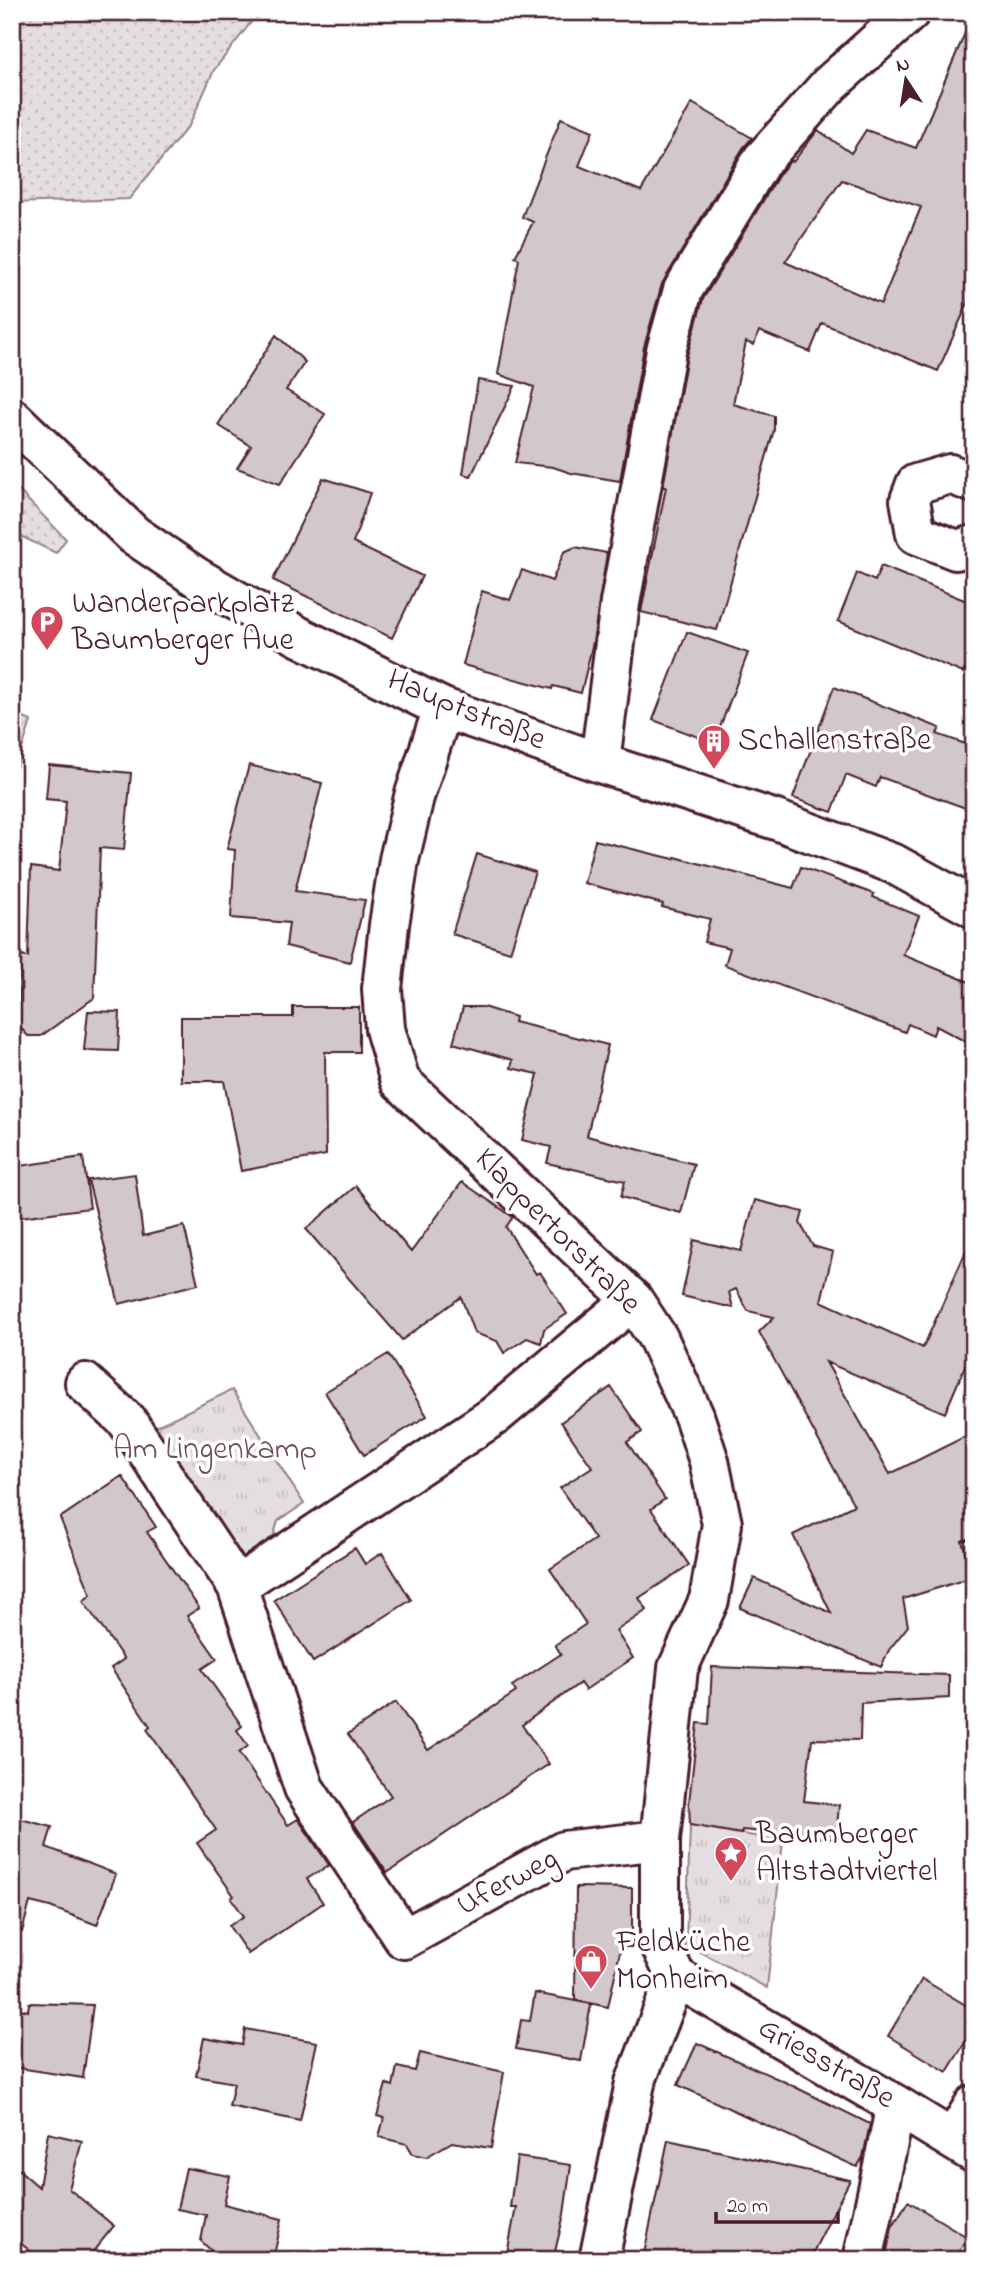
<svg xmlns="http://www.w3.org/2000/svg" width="986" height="2272" font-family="'Indie Flower',sans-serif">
<defs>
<pattern id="grass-dots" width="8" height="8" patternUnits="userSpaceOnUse" patternTransform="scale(1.75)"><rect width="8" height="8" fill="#e5dee0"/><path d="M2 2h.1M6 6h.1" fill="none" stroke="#c6bec0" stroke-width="1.8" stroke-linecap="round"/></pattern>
<pattern id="park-tufts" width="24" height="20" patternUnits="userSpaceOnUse" patternTransform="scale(1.75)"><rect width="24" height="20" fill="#e5dee0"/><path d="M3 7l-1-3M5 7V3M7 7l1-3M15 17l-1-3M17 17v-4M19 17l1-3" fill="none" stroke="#c6bec0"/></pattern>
<pattern id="garden-furrows" width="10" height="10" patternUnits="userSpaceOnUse" patternTransform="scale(1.75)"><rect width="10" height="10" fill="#e5dee0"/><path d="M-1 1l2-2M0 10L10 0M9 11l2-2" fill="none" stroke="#c6bec0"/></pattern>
</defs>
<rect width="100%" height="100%" fill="#fff"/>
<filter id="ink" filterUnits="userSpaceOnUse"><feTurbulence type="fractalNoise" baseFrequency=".0143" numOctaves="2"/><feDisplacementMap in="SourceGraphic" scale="14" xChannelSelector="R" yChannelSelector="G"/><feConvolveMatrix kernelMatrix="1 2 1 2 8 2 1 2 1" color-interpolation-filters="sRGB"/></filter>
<g filter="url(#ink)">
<!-- grass -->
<path fill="url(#grass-dots)" stroke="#987e86" stroke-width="2" d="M 12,12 L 259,12 L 214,70 L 190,124 L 129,199 L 12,203 Z
M 19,491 L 66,539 L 56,553 L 12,532 L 12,500 Z"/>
<!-- park -->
<path fill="url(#park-tufts)" stroke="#987e86" stroke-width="2" d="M 232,1390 L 304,1504 L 278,1521 L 273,1537 L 235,1562 L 146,1431 Z
M 690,1825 L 783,1841 L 767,1988 L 686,1944 Z"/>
<!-- garden -->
<path fill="url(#garden-furrows)" stroke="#987e86" stroke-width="2" d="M 12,713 L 31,721 L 12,780 Z"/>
<!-- building -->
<path fill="#d2c7cb" stroke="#4a1f2b" stroke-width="2" fill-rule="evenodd" d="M 974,12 L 974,289 L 938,371 L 822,323 L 810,352 L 759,331 L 754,345 L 746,342 L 733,404 L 774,416 L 774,430 L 717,630 L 641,612 L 666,487 L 663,487 L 687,356 L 703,299 L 780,173 L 791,160 L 793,162 L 818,130 L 851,153 L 866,130 L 916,148 ZM 842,180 L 921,207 L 881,304 L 785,262 Z
M 692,103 L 752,138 L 743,148 L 662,284 L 644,347 L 620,481 L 571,473 L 553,467 L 515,463 L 534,387 L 498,374 L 519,259 L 515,257 L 533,222 L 522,217 L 561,118 L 593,131 L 579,166 L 641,191 Z
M 276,335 L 305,362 L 286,390 L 325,414 L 280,484 L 237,468 L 251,446 L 218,425 Z
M 478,380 L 515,386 L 471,476 L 463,474 Z
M 323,478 L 370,493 L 353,543 L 422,576 L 392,638 L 273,580 Z
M 575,547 L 607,553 L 593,642 L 581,693 L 553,686 L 552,689 L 463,665 L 482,591 L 510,600 L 522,570 L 552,581 L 564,552 Z
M 881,566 L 974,604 L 974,673 L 965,669 L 963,673 L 838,621 L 857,573 L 875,581 Z
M 687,632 L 748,653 L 714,743 L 653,720 Z
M 834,687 L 940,728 L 937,734 L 974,747 L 974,811 L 880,777 L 876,787 L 846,775 L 832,812 L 793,798 Z
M 49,765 L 131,773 L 124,850 L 100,848 L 94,998 L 41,1036 L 28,1036 L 19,1026 L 19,996 L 20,956 L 28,957 L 31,867 L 59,871 L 66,801 L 46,799 Z
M 249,765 L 322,783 L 295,891 L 365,900 L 350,962 L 286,946 L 289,923 L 231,918 L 235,850 L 227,849 Z
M 595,840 L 674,859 L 675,857 L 793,888 L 801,867 L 874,894 L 873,897 L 919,916 L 903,955 L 974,984 L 974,1046 L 936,1026 L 933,1035 L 908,1024 L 905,1032 L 725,965 L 730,948 L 704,942 L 710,919 L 662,907 L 663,904 L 584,883 Z
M 477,854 L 535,872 L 510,952 L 452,934 Z
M 293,1007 L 359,1007 L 359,1052 L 325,1052 L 326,1155 L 241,1171 L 224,1081 L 181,1081 L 181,1017 L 293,1017 Z
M 463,1007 L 483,1007 L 515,1017 L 514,1022 L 608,1045 L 587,1136 L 694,1164 L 681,1213 L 621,1197 L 625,1181 L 547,1163 L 551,1147 L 522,1140 L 538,1074 L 511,1068 L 513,1060 L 453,1043 Z
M 88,1011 L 120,1012 L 118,1051 L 84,1050 Z
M 83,1157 L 90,1208 L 12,1218 L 12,1167 Z
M 135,1174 L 143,1236 L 184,1226 L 198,1284 L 119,1304 L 88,1180 Z
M 462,1182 L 513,1217 L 506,1227 L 536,1274 L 540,1272 L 567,1314 L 544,1329 L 541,1343 L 527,1338 L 504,1353 L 497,1341 L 474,1333 L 461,1297 L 402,1340 L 306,1229 L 356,1186 L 411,1252 Z
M 755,1200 L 803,1212 L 800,1223 L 813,1246 L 833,1252 L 821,1301 L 923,1348 L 974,1233 L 974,1345 L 945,1413 L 826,1362 L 890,1474 L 974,1432 L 974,1537 L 962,1541 L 973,1577 L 903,1599 L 908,1626 L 889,1650 L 881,1667 L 740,1608 L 754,1578 L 831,1613 L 793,1535 L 854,1505 L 759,1332 L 774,1317 L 748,1311 L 736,1289 L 729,1292 L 733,1308 L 682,1296 L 694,1240 L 741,1251 Z
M 388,1354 L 427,1416 L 364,1455 L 325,1392 Z
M 611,1387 L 642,1432 L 627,1442 L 665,1499 L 651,1509 L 689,1565 L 639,1598 L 647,1610 L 616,1631 L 633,1658 L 585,1690 L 580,1683 L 522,1725 L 549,1764 L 387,1873 L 353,1822 L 391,1796 L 348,1734 L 396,1702 L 428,1750 L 516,1692 L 512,1686 L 561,1654 L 555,1645 L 586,1624 L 550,1569 L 595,1539 L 560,1488 L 592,1467 L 561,1422 Z
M 122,1476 L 156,1527 L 147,1532 L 199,1608 L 187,1616 L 217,1659 L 202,1669 L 242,1726 L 237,1730 L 248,1746 L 239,1753 L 288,1825 L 298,1819 L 329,1865 L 307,1879 L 323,1903 L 248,1954 L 229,1926 L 244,1916 L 231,1898 L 234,1896 L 197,1843 L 216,1830 L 147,1729 L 150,1726 L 111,1668 L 124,1659 L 83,1601 L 91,1595 L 60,1518 Z
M 355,1548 L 365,1564 L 382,1553 L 411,1600 L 313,1662 L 274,1600 Z
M 712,1667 L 949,1675 L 949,1698 L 861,1703 L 860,1740 L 812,1739 L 804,1801 L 839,1805 L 836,1839 L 742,1830 L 741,1834 L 690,1825 L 689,1802 L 698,1723 L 709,1724 Z
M 12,1817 L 52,1827 L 46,1847 L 116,1874 L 97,1925 L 50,1907 L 30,1902 L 22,1932 L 12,1931 Z
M 576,1887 L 632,1888 L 632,1947 L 621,1947 L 608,2007 L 575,2000 Z
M 922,1979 L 974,2010 L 974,2028 L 947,2072 L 888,2036 Z
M 535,1993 L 591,2004 L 581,2061 L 516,2049 L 521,2020 L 530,2021 Z
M 29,2003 L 93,2005 L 83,2078 L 12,2067 L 12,2007 L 28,2011 Z
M 245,2029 L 317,2042 L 300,2121 L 229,2106 L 234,2083 L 196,2076 L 204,2038 L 242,2045 Z
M 697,2043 L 785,2082 L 870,2124 L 863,2157 L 857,2167 L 678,2085 Z
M 420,2053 L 504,2072 L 491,2148 L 452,2142 L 426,2157 L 413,2154 L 407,2144 L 379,2137 L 384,2118 L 377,2116 L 386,2084 L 393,2086 L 397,2067 L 415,2071 Z
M 48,2133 L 82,2141 L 69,2189 L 114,2226 L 86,2260 L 41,2260 L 12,2236 L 12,2164 L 39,2187 Z
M 668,2140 L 850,2180 L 809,2260 L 676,2260 L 644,2254 Z
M 517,2157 L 571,2165 L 564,2214 L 553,2260 L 506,2260 L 516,2207 L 510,2207 Z
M 186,2168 L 230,2176 L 224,2204 L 282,2219 L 273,2260 L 221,2260 L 201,2241 L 206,2215 L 177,2209 Z
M 908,2201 L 967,2237 L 954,2260 L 885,2260 L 892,2227 Z"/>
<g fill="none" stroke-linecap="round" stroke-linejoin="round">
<defs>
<path id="minor" d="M 974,483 L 950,474 L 916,484 L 910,500 L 916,534 L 956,550 L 974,545
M 443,708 L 414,797 L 399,860 L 389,925 L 382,989 L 385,1029 L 400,1081 L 633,1300 L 658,1338 L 694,1416 L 709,1461 L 722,1524 L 709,1600 L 678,1668 L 660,1840 L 660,1944 L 676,1977 L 635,2083 L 599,2260
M 600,762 L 620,603 L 666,351 L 683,290 L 762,160 L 830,84 L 910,12
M 633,1300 L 494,1416 L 237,1586 L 304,1788 L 404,1939 L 564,1851 L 660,1840
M 85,1383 L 127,1421 L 237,1586
M 676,1977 L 896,2105 L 974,2153
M 953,2140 L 974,2105
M 863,2260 L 896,2105"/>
<path id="tertiary" d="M 12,418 L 134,535 L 196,577 L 298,636 L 443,708 L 603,764 L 776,820 L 894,864 L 974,908"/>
</defs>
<!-- minor casing -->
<use href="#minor" stroke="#4a1f2b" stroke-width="44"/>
<!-- tertiary casing -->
<use href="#tertiary" stroke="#4a1f2b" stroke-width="44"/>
<!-- minor -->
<use href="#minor" stroke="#fff" stroke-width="38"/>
<!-- tertiary -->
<use href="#tertiary" stroke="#fff" stroke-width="38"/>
</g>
</g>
<!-- icons -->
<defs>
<symbol id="parking-pin" viewBox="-11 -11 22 30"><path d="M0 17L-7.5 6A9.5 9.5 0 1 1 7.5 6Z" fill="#d1495b" stroke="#fff"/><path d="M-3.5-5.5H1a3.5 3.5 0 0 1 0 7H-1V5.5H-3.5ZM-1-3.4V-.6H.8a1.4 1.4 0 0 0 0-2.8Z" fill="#fff"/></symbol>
<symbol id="building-pin" viewBox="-11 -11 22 30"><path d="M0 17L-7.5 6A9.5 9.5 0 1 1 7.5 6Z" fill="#d1495b" stroke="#fff"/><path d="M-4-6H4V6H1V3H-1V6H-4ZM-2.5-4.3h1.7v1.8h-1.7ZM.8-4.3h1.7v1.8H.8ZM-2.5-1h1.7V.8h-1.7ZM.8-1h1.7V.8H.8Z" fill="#fff"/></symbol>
<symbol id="sight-pin" viewBox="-11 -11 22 30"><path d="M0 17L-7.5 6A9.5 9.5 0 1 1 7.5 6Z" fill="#d1495b" stroke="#fff"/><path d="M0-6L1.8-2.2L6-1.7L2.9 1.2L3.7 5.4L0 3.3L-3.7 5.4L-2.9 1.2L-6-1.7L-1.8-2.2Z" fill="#fff"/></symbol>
<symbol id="shop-pin" viewBox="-11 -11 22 30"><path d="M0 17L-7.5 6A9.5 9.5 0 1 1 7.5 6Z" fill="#d1495b" stroke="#fff"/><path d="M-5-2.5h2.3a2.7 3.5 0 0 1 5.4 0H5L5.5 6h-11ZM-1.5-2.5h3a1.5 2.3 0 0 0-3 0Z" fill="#fff"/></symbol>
</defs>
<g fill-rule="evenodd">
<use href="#parking-pin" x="28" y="603" width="38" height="52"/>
<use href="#building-pin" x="695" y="722" width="38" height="52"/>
<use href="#sight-pin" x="712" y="1834" width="38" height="52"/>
<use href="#shop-pin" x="572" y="1942" width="38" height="52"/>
</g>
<g text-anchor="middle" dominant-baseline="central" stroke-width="7" stroke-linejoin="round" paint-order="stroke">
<!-- poi labels -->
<g font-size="32" fill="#4a1f2b" stroke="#fff" text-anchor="start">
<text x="72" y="604">Wanderparkplatz<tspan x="72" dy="37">Baumberger Aue</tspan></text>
<text x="738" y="741">Schallenstraße</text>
<text x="756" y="1835">Baumberger<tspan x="756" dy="37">Altstadtviertel</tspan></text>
<text x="616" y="1943">Feldküche<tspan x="616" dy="37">Monheim</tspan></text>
</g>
<!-- street labels -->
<g font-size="32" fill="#4a1f2b" stroke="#fff">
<text transform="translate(466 711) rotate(22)">Hauptstraße</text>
<text transform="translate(557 1232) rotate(45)">Klappertorstraße</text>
<text transform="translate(508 1883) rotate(-28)">Uferweg</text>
<text transform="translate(826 2064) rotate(30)">Griesstraße</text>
</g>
<!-- park labels -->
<g font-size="32" fill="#714f58" stroke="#fff">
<text x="215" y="1450">Am Lingenkamp</text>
</g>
</g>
<!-- margin -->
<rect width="986" height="2272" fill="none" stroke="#fff" stroke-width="42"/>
<rect x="21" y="21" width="944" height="2230" fill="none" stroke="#4a1f2b" stroke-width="2.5" filter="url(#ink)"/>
<!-- north arrow -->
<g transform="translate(906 80) rotate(348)" stroke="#ffffff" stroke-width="5" paint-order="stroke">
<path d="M0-5L12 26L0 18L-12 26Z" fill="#4a1f2b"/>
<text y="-10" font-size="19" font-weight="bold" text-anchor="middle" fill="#4a1f2b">N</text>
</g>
<!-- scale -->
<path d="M716 2212v10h122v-10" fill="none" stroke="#4a1f2b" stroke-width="3.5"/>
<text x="727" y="2212" font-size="21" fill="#4a1f2b" stroke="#ffffff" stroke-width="5" paint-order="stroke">20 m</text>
</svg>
